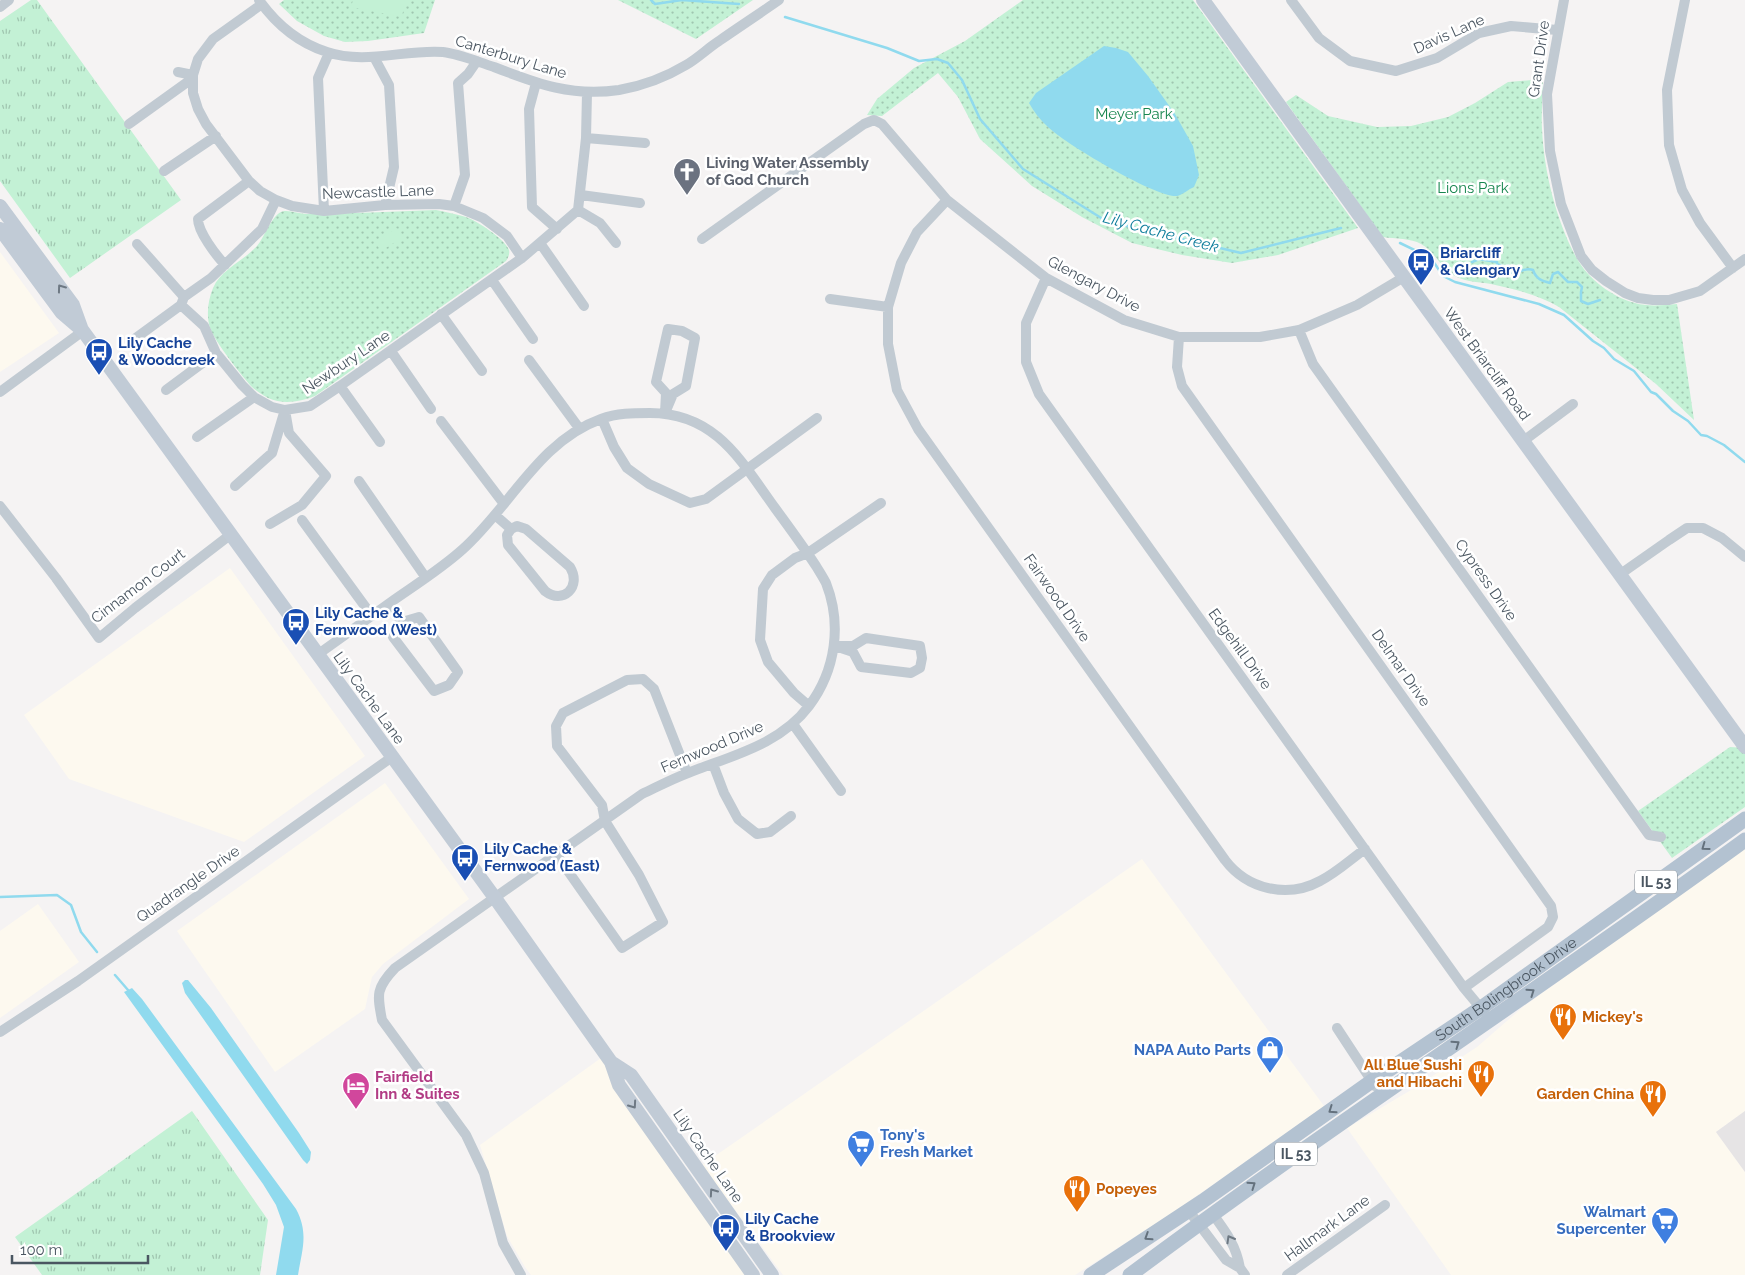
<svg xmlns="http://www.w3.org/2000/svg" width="1745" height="1275" font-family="Raleway,sans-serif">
<defs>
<pattern id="grass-tufts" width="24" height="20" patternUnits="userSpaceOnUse" patternTransform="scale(1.25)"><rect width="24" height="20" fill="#c3f1d5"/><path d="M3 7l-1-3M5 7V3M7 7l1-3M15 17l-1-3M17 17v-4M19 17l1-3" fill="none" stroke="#a0c6b0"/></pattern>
<pattern id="park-dots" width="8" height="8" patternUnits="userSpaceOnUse" patternTransform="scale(1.25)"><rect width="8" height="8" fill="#c3f1d5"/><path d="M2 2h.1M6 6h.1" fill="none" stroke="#a0c6b0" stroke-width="1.8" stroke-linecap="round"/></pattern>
</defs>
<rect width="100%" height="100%" fill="#f5f3f3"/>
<!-- commercial -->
<path fill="#fdf9ef" d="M 0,252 L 59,333 L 0,372 Z
M 230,568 L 365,756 L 244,842 L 69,779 L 24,715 Z
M 385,783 L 469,899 L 383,964 L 372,977 L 365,1009 L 275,1072 L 177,931 Z
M 1745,847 L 1745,1111 L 1716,1132 L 1745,1172 L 1745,1275 L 1451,1275 L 1347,1128 L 1411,1090 L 1477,1047 L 1523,1007 Z
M 1142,859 L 1324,1106 L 1177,1210 L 1075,1275 L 783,1275 L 702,1165 Z
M 38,904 L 79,962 L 0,1018 L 0,931 Z
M 601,1058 L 745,1275 L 531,1275 L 525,1267 L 507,1236 L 480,1145 Z"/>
<!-- education -->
<path fill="#e6e4e5" d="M 1745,1111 L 1745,1172 L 1716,1132 Z"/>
<!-- grass -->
<path fill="url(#grass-tufts)" d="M 31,0 L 37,0 L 181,200 L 70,278 L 0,181 L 0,21 Z
M 192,1111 L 268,1220 L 260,1275 L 42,1275 L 15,1237 Z"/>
<!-- park -->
<path fill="url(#park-dots)" d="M 284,0 L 435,0 L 424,33 L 368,41 L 345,42 L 324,36 L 297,21 L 279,4 Z
M 618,0 L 753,0 L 696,39 Z
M 1023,0 L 1193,0 L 1358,228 L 1278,255 L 1232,263 L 1182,255 L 1132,243 L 1082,217 L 1032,186 L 980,139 L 958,97 L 938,73 L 882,116 L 867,115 L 877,99 L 914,68 L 965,41 Z
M 1543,79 C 1543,96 1541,113 1542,129 C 1544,172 1556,220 1576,257 C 1588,279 1612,297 1635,303 C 1649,307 1663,305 1677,304 L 1694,420 L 1656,384 L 1559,307 C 1539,295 1514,289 1491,284 C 1479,282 1468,282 1457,277 C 1441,270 1436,252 1421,244 C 1411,238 1395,239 1383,237 L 1286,102 L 1296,95 L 1328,116 L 1377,127 L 1411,126 L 1448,117 L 1475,103 L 1508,82 Z
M 436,210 C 446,212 456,214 466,217 C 477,221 505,239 509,250 C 510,254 508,258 506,261 L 315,396 C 300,402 283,405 268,398 C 263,395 256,391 252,387 C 244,379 213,339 210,328 C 206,315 208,300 213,288 C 221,269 244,261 257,246 C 264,238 271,217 281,212 C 287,209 299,214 307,214 C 350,213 393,212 436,210 Z
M 1730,747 L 1745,748 L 1745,807 L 1672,858 L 1638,811 Z"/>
<!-- pitch -->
<path fill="#c3f1d5" d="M 353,0 L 405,0 L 402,17 L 351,7 Z
M 397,228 L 403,237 L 381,251 L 375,242 Z"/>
<!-- water -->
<path fill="#90daee" d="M 1104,46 L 1116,48 L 1128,52 L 1148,76 L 1175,114 L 1193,146 L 1199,175 L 1194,187 C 1189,189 1182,195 1177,196 C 1156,198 1064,143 1048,127 C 1040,120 1034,112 1029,103 L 1036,93 Z
M 185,980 L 188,980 L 211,1008 L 299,1133 L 311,1152 L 310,1160 L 307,1164 L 303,1160 L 185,993 L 182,983 Z
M 132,988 L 142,999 L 296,1209 C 309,1233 302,1250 298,1275 L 276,1275 L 284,1227 L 276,1205 L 263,1184 L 124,992 Z"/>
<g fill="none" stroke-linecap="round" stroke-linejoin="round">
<!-- stream -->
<path stroke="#90daee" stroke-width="2.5" d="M 651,0 L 655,4 L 682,0 L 739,4
M 785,17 L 887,48 L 919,61 L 937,59 L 948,63 L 962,80 L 980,119 L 1023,169 L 1106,221 L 1241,253 L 1341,228
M 1400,243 L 1431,258 L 1443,276 L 1455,282 L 1539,304 L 1564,315 L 1593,341 L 1604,348 L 1614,359 L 1634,371 L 1651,392 L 1656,394 L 1673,411 L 1688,421 L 1701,435 L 1707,436 L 1724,445 L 1745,462
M 1472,262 L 1479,259 L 1497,262 L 1497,264 L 1504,267 L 1508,266 L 1512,273 C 1521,273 1524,267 1533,270 C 1536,279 1542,281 1550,283 L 1553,274 L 1558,272 L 1568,282 L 1577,282 L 1582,287 L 1581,292 L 1581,301 L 1588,304 L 1600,300
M 0,897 L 57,895 L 71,905 L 81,932 L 97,952
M 115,975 L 128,990"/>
<!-- street -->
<path stroke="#c1cad2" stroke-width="10" d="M 259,0 C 276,24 299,43 327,52 C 365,65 405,49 443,52 C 460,54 478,62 494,67 C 538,84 572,97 619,90 C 642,86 666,77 686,65 C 698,58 708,48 719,41 C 739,27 759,14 779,0
M 1291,0 L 1319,38 L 1350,61 L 1396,71 L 1437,58 L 1479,33 L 1511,26 L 1557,30
M 1564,0 L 1547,94 L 1550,151 L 1561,204 L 1581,256 L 1592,270 L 1606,281 L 1625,293 L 1638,298 L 1653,300 L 1669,300 L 1700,291 L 1745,259
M 1685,0 L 1667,90 L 1669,145 L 1682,190 L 1700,223 L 1733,268
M 262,4 L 213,39 L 198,59 L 193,75 L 193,93 L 198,109 L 206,124 L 249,181 L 260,191 L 276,200 L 292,206 L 324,211 L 385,205 L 439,204 L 454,206 L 483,218 L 507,236 L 522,258
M 0,7 L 9,0
M 374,57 L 389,85 L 394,167 L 385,205
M 178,72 L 193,75
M 536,83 L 529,109 L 532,207 L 557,229
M 129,124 L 193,78
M 586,138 L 645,143
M 164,171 L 216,136
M 581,195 L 640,203
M 276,200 L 262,229 L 211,278 L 184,297 L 181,305 L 204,326 L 216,353 L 242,385 L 254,397 L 272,407 L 285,410 L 310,406 L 340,386 L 522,258 L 578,210 L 586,138 L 587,93
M 947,200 L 917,232 L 901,263 L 888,307 L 888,344 L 897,390 L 918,429 L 1225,860 C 1247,889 1287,899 1320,881 C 1336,873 1350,860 1365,849
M 454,206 L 465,175 L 458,83 L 468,74 L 477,61
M 578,210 L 600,223 L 616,243
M 324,211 L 318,78 L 329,53
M 702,239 L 864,124 L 874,120 L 882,124 L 947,200 L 1046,278 L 1124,320 L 1179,337 L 1260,337 L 1299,330 L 1357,305 L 1404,277
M 540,243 L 584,306
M 137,244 L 184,297
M 225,265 C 216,255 198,232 198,219 L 249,181
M 1046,278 L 1026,323 L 1026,362 L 1039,394 L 1464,988 L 1484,1012
M 492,280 L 533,339
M 830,299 L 888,307
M 441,314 L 482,371
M 668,329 L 682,331 L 695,338 L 686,386 L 673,394 L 665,413 L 666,393 L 656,382 Z
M 1299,330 L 1313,364 L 1649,835 L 1661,837
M 1179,337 L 1177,367 L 1182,386 L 1551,906 L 1553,917 L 1548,927 L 1464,988
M 133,340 L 181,305
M 391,351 L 431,409
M 529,360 L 579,428
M 340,386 L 380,442
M 166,390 L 216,353
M 0,392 L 83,331
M 602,419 L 614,447 L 627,468 L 649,484 L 690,503 L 706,499 L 817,418
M 441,421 L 504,504
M 197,437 L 254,397
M 1522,442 L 1573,404
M 359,481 L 426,578
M 235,486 L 272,453 L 284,413
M 0,506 L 56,578 L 99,638 L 135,608 L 230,535
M 495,515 L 511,529
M 302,520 L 372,616
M 270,524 L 302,505 L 326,476 L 289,433 L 285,410
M 517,526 L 526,529 L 570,567 C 582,587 563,605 545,591 L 508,545 L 507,535 L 511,529 Z
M 1619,575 L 1669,540 L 1687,528 L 1703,528 L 1722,538 L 1745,557
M 389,604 L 402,622 L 393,637 L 434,691 L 449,685 L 458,672 L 419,617 L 402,622
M 866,638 L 920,646 L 922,658 L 920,668 L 911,673 L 861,667 L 853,652 L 835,646 L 853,646 Z
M 317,655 C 342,637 366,620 391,602 C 415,585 441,569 463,549 C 510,507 539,441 601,419 C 617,413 633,413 650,413 C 716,413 741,461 775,508 C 789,527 803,546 816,566 C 819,571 823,577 826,583 C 842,624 836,670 809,706 C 780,745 730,756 688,773 C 672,779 657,787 642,794 L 395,968 C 376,988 377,994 382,1020 L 466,1135 L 484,1173 L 503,1243 L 521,1275
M 809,706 L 794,693 L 768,662 L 760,640 L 763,589 L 772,575 L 795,558 L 808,553 L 881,503
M 793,724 L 841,791
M 713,764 L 724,793 L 738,819 L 757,834 L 770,832 L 791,816
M 556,854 L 622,948 L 663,922 L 639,875 L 605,821 L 602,805 L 557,746 L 556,726 L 563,713 L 627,680 L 643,679 L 654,689 L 687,773
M 1337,1028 L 1375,1086
M 0,1032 L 78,981 L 392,757
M 1189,1211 L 1226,1260 L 1240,1268 L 1245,1275
M 1212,1213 C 1226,1232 1236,1245 1240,1268
M 1287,1275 L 1385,1205"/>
<!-- secondary -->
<path stroke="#c1cbd6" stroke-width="14" d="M 1203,0 L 1745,747
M 0,206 L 73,305 L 82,330
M 0,229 L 62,313 L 83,331 L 495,898 L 611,1062 L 619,1085 L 753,1275
M 611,1062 L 631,1075 L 772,1275"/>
<!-- primary -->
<g stroke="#b3c2d1" stroke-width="15">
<path id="s1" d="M 1091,1275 L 1203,1201 L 1372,1081 L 1481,1008 L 1745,819"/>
<path d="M 1130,1275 C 1331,1125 1542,988 1745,840"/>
</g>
</g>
<!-- one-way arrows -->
<defs><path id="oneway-chevron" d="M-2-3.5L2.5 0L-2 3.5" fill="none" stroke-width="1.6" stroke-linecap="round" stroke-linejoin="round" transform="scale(1.25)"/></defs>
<g stroke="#6e7984">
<use href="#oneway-chevron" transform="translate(61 288) rotate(-126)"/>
<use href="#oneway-chevron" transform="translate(633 1105) rotate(55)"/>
<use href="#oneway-chevron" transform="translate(713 1192) rotate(-125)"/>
</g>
<g stroke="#64717d">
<use href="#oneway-chevron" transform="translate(1705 847) rotate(144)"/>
<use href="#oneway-chevron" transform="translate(1531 992) rotate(-35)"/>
<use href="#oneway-chevron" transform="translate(1456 1044) rotate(-35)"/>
<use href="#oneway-chevron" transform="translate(1332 1110) rotate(145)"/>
<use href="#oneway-chevron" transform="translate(1252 1185) rotate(-35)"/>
<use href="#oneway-chevron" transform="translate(1148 1237) rotate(147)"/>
</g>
<use stroke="#6e7983" href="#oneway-chevron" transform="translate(1230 1239) rotate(-120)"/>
<!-- icons -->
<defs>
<symbol id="church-pin" viewBox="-11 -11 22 30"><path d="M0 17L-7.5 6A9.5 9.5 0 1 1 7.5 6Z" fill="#6b7280" stroke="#fff"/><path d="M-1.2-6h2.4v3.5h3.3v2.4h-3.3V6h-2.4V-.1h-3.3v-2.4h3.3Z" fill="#fff"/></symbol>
<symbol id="bus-pin" viewBox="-11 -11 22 30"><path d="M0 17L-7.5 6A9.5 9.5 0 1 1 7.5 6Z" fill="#1a4fb4" stroke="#fff"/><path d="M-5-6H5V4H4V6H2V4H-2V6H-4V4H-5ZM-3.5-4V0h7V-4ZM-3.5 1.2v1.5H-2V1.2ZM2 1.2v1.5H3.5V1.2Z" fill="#fff"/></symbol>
<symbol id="restaurant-pin" viewBox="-11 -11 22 30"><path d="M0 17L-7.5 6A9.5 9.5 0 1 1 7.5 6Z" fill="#e8710a" stroke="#fff"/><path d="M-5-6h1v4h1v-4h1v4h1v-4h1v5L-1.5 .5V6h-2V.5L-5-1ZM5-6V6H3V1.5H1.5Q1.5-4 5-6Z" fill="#fff"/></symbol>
<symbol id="shop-pin" viewBox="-11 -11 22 30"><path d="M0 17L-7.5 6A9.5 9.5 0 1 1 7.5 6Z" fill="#3f7fe0" stroke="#fff"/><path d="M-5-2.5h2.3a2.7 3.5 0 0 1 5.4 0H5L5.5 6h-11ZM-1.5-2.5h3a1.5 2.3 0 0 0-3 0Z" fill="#fff"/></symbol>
<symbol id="hotel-pin" viewBox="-11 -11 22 30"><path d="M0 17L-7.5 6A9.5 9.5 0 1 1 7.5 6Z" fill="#d1479c" stroke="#fff"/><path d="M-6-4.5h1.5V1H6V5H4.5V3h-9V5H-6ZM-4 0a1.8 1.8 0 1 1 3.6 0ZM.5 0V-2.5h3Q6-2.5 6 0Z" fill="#fff"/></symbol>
<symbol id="supermarket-pin" viewBox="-11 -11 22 30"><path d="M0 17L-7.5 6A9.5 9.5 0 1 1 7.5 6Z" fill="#3f7fe0" stroke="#fff"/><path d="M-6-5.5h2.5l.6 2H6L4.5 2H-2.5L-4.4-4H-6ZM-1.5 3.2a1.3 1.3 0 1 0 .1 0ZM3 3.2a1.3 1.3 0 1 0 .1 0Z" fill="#fff"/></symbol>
</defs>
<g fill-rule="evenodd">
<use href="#church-pin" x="671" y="156" width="32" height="43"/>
<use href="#bus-pin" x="1405" y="246" width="32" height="43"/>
<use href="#bus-pin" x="83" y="336" width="32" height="43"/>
<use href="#bus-pin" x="280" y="606" width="32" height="43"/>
<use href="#bus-pin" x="449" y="842" width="32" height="43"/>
<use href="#restaurant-pin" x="1547" y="1001" width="32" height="43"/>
<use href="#shop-pin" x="1254" y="1034" width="32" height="43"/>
<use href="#restaurant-pin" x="1465" y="1058" width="32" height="43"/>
<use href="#hotel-pin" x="340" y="1070" width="32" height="43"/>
<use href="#restaurant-pin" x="1637" y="1078" width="32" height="43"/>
<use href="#supermarket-pin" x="845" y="1128" width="32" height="43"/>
<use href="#restaurant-pin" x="1061" y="1173" width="32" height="43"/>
<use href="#supermarket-pin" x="1649" y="1205" width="32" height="43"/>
<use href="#bus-pin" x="710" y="1212" width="32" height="43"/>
</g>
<g text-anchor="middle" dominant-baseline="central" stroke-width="5" stroke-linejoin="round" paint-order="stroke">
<!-- shield labels -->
<g fill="#fff" stroke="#808990" stroke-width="1">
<rect x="1635" y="870.5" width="42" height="23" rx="4"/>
<rect x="1275" y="1142.5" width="42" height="23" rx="4"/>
</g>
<g font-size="14" font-weight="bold" fill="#4a5661">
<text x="1656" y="882">IL 53</text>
<text x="1296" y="1154">IL 53</text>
</g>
<!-- street labels -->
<g font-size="15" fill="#4a5661" stroke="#fff">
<text transform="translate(1449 34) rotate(-24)">Davis Lane</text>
<text transform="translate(511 57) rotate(17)">Canterbury Lane</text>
<text transform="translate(1539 59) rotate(-82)">Grant Drive</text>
<text transform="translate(378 192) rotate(-2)">Newcastle Lane</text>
<text transform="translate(1094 284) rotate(28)">Glengary Drive</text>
<text transform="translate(346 362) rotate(-34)">Newbury Lane</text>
<text transform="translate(1487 364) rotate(54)">West Briarcliff Road</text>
<text transform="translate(1486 580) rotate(55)">Cypress Drive</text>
<text transform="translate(138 586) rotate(-37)">Cinnamon Court</text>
<text transform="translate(1057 598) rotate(55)">Fairwood Drive</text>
<text transform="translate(1240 649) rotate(54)">Edgehill Drive</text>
<text transform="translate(1401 668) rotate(55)">Delmar Drive</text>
<text transform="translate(369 698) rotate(54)">Lily Cache Lane</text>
<text transform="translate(712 747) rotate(-23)">Fernwood Drive</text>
<text transform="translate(188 884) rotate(-35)">Quadrangle Drive</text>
<text stroke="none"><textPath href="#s1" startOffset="504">South Bolingbrook Drive</textPath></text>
<text transform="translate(708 1156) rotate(55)">Lily Cache Lane</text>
<text transform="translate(1327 1228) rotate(-36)">Hallmark Lane</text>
</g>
<!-- park labels -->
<g font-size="15" fill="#17864f" stroke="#fff">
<text x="1134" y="114">Meyer Park</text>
<text x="1473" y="188">Lions Park</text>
</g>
<!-- worship labels -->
<g font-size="15" font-weight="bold" fill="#5b616d" stroke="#fff" text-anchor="start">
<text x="706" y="163">Living Water Assembly<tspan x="706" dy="17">of God Church</tspan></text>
</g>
<!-- transit labels -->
<g font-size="15" font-weight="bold" fill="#164399" stroke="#fff" text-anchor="start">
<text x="1440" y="253">Briarcliff<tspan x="1440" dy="17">&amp; Glengary</tspan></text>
<text x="118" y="343">Lily Cache<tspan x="118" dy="17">&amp; Woodcreek</tspan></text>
<text x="315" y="613">Lily Cache &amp;<tspan x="315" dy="17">Fernwood (West)</tspan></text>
<text x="484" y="849">Lily Cache &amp;<tspan x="484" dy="17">Fernwood (East)</tspan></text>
<text x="745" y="1219">Lily Cache<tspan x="745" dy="17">&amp; Brookview</tspan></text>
</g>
<!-- food labels -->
<g font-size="15" font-weight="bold" fill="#c56008" stroke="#fff" text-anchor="start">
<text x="1582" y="1017">Mickey's</text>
<text x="1462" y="1065" text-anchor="end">All Blue Sushi<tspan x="1462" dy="17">and Hibachi</tspan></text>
<text x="1634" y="1094" text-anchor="end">Garden China</text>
<text x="1096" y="1189">Popeyes</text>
</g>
<!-- shop labels -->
<g font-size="15" font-weight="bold" fill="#366cbe" stroke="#fff" text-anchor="end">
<text x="1251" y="1050">NAPA Auto Parts</text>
<text x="880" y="1135" text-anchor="start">Tony's<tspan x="880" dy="17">Fresh Market</tspan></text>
<text x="1646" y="1212">Walmart<tspan x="1646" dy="17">Supercenter</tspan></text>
</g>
<!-- hotel labels -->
<g font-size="15" font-weight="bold" fill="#b23c85" stroke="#fff" text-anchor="start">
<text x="375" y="1077">Fairfield<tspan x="375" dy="17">Inn &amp; Suites</tspan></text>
</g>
<!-- water labels -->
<g font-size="16" font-style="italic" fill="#0c7c9b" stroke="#fff">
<text transform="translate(1161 232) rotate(15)">Lily Cache Creek</text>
</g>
</g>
<!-- scale -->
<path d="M12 1255v8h136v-8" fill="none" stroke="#4a5661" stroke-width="2.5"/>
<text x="20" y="1255" font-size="15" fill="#4a5661" stroke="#ffffff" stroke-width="4" paint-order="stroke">100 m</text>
</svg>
